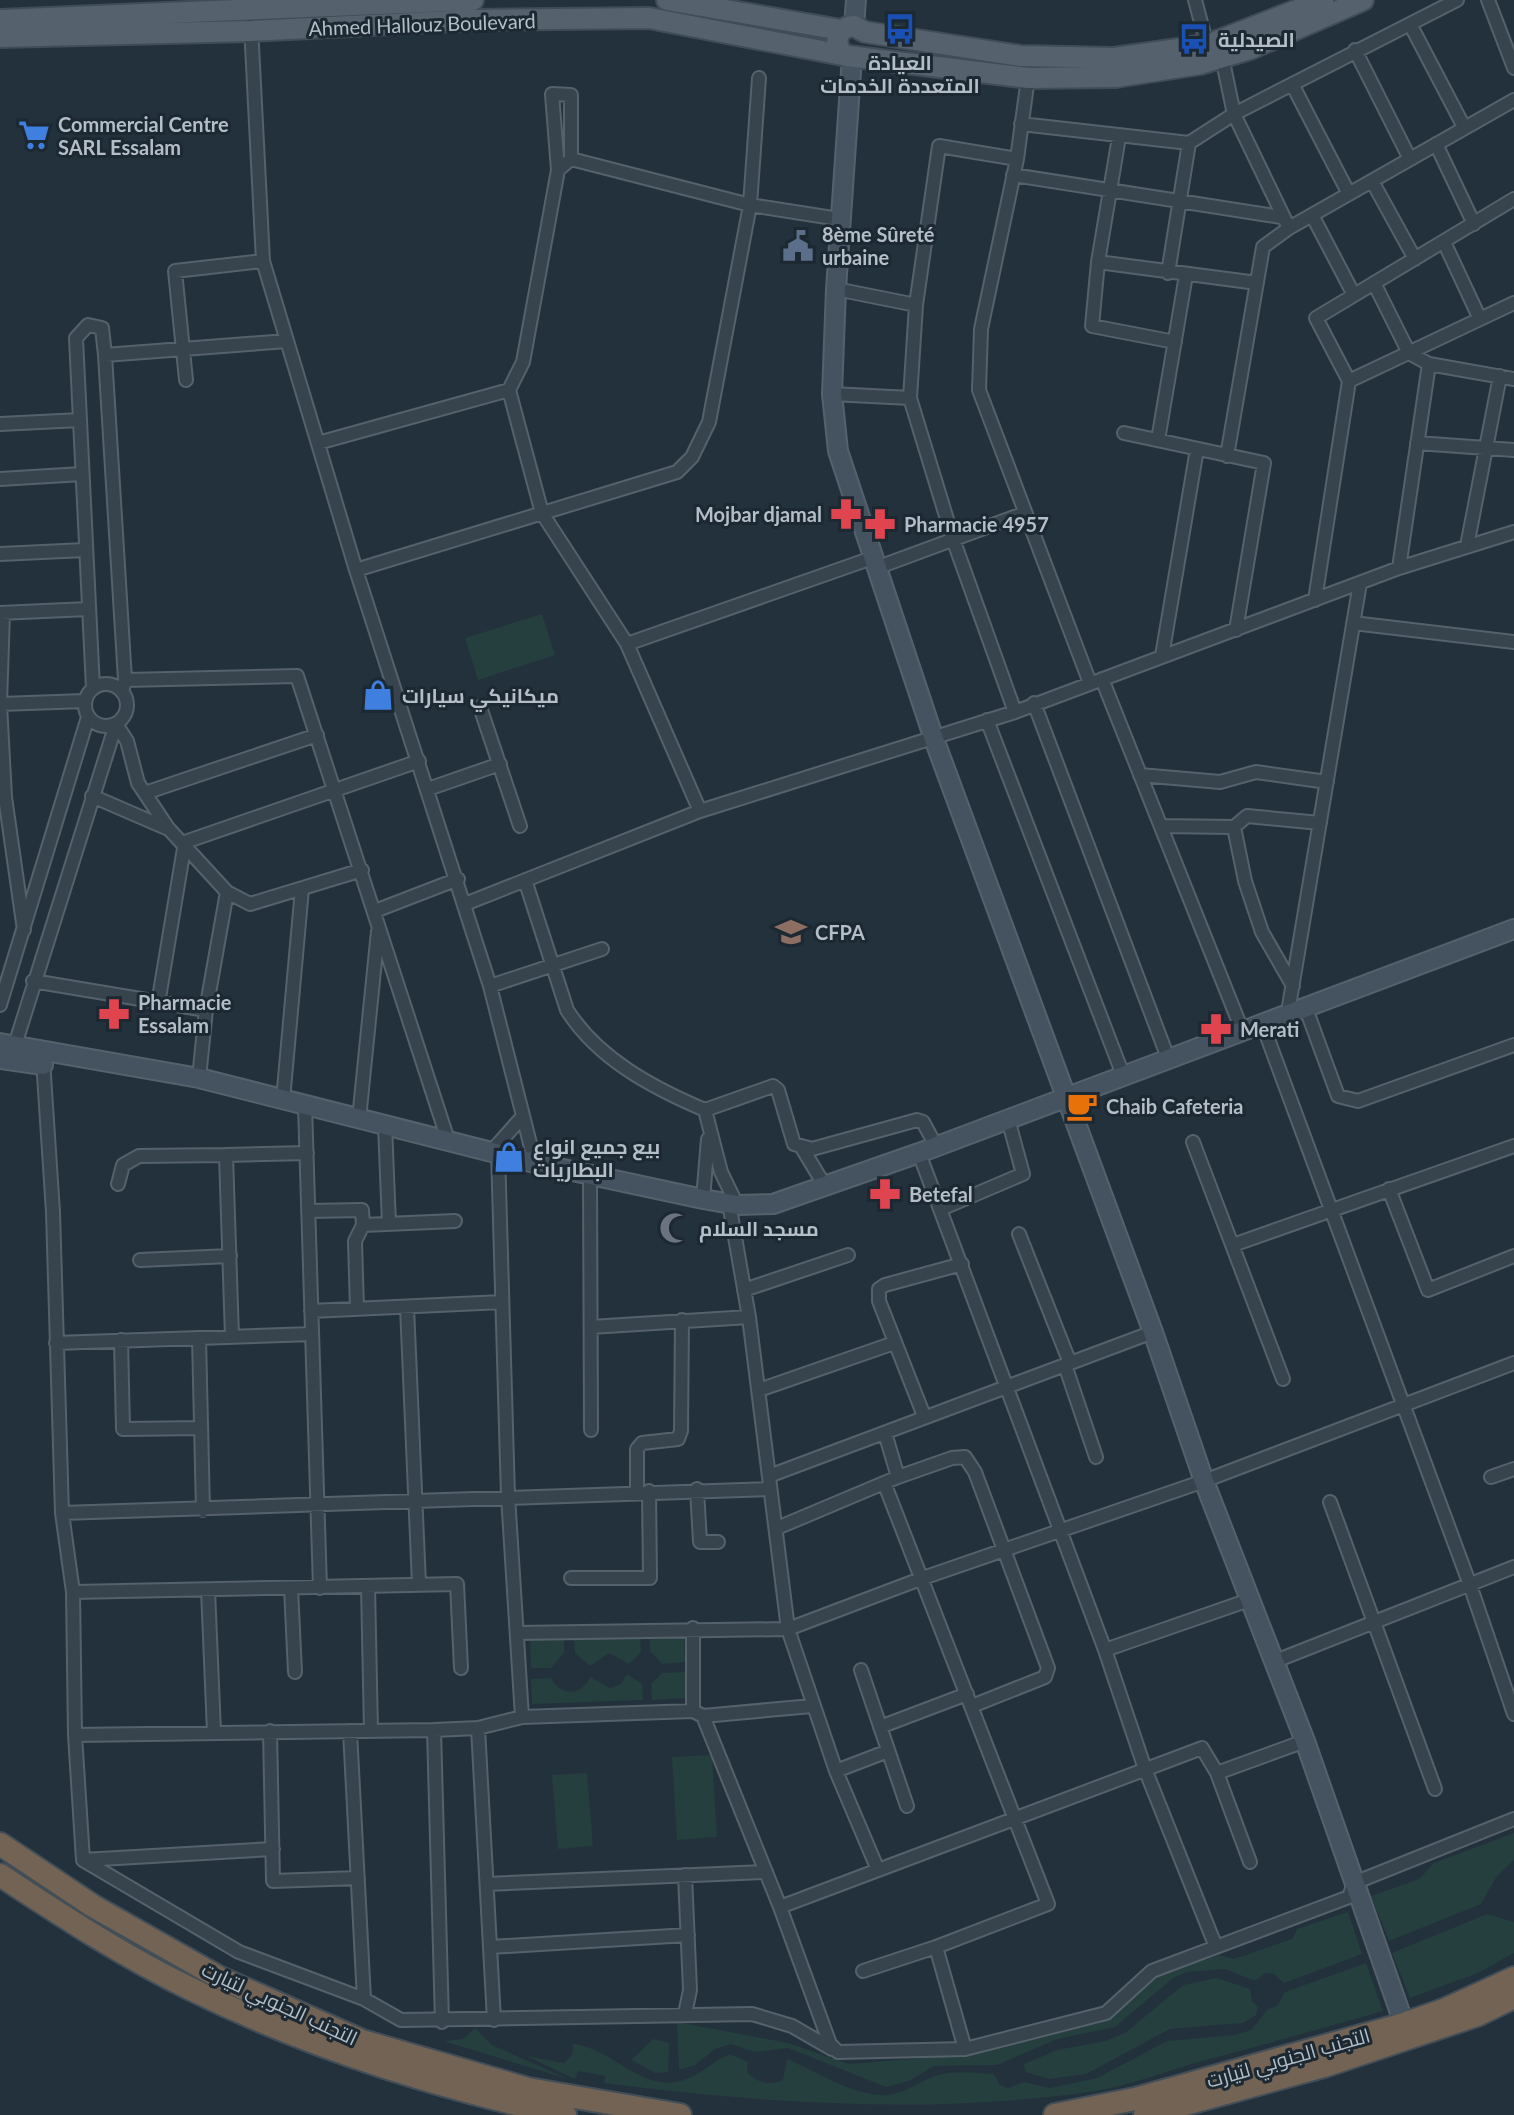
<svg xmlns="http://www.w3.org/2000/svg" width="1514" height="2115" font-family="Lato,Cairo,sans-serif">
<rect width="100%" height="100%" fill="#23313d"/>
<!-- green -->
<path fill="#253e3e" d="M 542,614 L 555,655 L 478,680 L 465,638 Z
M 640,1635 L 641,1652 L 629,1664 L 609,1653 L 590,1666 L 575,1653 L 574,1637 Z
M 650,1635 L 684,1635 L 685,1662 L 662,1664 L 650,1651 Z
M 564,1638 L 564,1653 L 551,1668 L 531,1668 L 530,1639 Z
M 685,1672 L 686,1698 L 652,1700 L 651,1684 L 662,1673 Z
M 627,1674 L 642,1684 L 643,1700 L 532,1704 L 531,1679 L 551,1678 C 561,1697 582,1696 590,1677 L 610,1688 L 621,1684 Z
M 712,1755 L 717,1837 L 677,1840 L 672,1757 Z
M 587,1773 L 593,1846 L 558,1849 L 552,1775 Z
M 1514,1833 L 1514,1860 L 1497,1876 L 1481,1904 L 1389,1941 L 1371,1896 L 1419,1879 L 1434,1863 Z
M 1348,1912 L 1362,1954 L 1284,1983 L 1274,1974 L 1265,1973 L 1255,1981 L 1225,1969 L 1186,1972 L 1172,1979 L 1115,2027 L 1057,2039 L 997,2065 L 934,2066 L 909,2081 L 886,2087 L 788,2048 L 755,2052 L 731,2044 L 715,2049 L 695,2065 L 679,2070 L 677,2022 L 788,2043 L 849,2064 L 972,2054 L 1107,2018 L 1148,1979 L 1219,1955 L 1234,1959 L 1292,1939 L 1297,1929 Z
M 1487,1914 L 1514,1922 L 1514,1953 L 1478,1973 L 1410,1998 L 1392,1953 Z
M 1366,1963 L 1383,2011 C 1321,2029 1258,2046 1195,2063 C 1163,2073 1129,2085 1096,2091 C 934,2115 766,2104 604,2083 L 605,2076 L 578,2071 L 575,2079 L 526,2056 L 564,2063 L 572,2055 L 573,2044 C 615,2048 645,2099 691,2077 C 705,2071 715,2060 730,2054 L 748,2062 L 747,2072 C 758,2083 768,2086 783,2080 L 787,2059 C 815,2071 849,2093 880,2095 C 902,2097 918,2081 938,2075 C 956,2070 976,2073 994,2074 L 1000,2085 L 1008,2088 L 1024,2082 L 1050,2088 L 1097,2078 L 1167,2041 L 1234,2035 L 1251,2030 L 1268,2009 L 1277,2006 L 1285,1992 Z
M 1217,1978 L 1250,1989 L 1252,2001 L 1258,2007 L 1256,2015 L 1243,2023 L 1170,2029 L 1086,2074 L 1049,2079 L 1025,2072 L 1024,2064 L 1057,2050 L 1105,2041 L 1125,2033 L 1183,1985 Z
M 475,2028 L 492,2045 L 568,2079 L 443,2041 L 463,2039 Z
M 653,2039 L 669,2043 L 668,2072 L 656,2073 L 631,2060 Z"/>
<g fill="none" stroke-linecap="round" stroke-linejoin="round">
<defs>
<path id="street" d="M 1195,0 L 1207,45 L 1222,57 L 1234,114 L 1289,228 L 1263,247 L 1227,456
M 1488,0 L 1514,68
M 1410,24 L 1464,127
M 251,26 L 263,261 L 356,570 L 490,986 L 535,1163
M 1355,50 L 1410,159
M 1028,78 L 1017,159 L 981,329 L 979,390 L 1090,683
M 1292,84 L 1349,194
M 1021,124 L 1189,143 L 1234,114 L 1457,0
M 1119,137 L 1098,262 L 1092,326 L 1175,342
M 1436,144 L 1474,224
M 571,159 L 750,205 L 759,78
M 558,170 L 571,159 L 571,95 L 552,94 L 558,170 L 523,362 L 509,390 L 542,513 L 627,644 L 700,811
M 1013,175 L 1281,217
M 1372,181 L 1415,259
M 1312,215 L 1354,295
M 1289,228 L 1514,100
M 1444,242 L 1480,319
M 1098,262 L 1257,283
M 1168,273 L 1189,143
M 1374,283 L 1409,353 L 1429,364 L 1399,568
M 836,289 L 916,305
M 105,355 L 287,341
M 1429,364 L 1514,379
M 186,380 L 175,271 L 263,261
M 1349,381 L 1316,318 L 1514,199
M 832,394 L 910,398
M 0,424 L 80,420
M 1124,433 L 1264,463 L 1236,630
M 1158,440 L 1186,275
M 318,443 L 509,390
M 1417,443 L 1514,450
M 0,479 L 82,474
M 1467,546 L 1500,376
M 0,554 L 85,550
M 876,568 L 1025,513
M 356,570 L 677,472 L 692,457 L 709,422 L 750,205 L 839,219
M 1315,600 L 1349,381 L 1514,303
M 0,613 L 88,609
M 3,613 L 0,704 L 5,797 L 24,930
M 1353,623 L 1514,642
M 627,644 L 872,558
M 1162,656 L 1197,449
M 1102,679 L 1242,1030
M 125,680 L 297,676 L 448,1140
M85 705a21 21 0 1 1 42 0a21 21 0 1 1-42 0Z
M 93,688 L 76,338 L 88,325 L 102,328 L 105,355 L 125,680 L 122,692
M 1034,703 L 1168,1058
M 0,704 L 85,701
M 480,707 L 520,826
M 1015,712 L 953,539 L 910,398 L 916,305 L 939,146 L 1017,159
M 987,720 L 1123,1075
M 116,724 L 127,741 L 138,783 L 168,828 L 227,892 L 250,904 L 362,870
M 1140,775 L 1220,782 L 1256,772 L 1327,782
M 428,789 L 500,764
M 145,793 L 317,735
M 92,796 L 166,828
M 1161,826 L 1234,827 L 1247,816 L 1320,823
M 1234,827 L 1245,881 L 1262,932 L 1293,986
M 525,880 L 567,1010 C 598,1059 653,1088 705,1110 L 721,1172 L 737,1205
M 465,904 L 700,811 L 1015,712 L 1399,568 L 1514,532
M 375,911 L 458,879
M 33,981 L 206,1010
M 490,986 L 602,949
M 158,1004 L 185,842 L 419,761
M 0,1005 L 88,717
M 1305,1006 L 1338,1096 L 1358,1101 L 1514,1045
M 1288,1012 L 1360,583
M 1262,1023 L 1470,1585 L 1514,1714
M 15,1045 L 116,724
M 43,1060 L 53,1212 L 62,1513 L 73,1592 L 75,1735 L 83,1860 L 273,1849
M 199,1078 L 206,1010 L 227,892
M 283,1100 L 302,889
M 305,1106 L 320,1588
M 705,1110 L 773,1086 L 778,1090 L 794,1144 L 812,1149 L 917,1120 L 923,1122 L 936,1146
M 359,1119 L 378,931
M 385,1125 L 389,1224
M 1193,1142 L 1283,1379
M 802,1148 L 825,1186
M 492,1151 L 523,1116
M 498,1152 L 508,1496 L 522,1717
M 919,1153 L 1105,1650 L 1145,1769 L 1216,1947
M 590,1175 L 591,1430
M 118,1184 L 123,1165 L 139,1156 L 226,1155
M 1389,1189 L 1428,1290 L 1514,1256
M 703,1199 L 708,1139
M 729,1203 L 749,1317 L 788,1629 L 836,1771 L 878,1870
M 941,1209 L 1023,1174 L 1008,1119
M 308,1211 L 362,1210 L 363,1225 L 455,1221
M 1019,1234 L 1070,1363
M 1233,1245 L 1514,1146
M 140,1260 L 230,1256
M 744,1290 L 848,1255
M 407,1307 L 419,1584
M 357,1309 L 355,1241 L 363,1225
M 311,1311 L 502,1302
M 591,1327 L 749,1317
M 232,1337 L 226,1155 L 307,1153
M 199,1338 L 203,1510
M 121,1340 L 123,1429 L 201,1428
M 56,1343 L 312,1334
M 1065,1365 L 1096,1457
M 759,1390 L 894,1343
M 924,1416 L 879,1301 L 879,1289 L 885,1285 L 962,1264
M 885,1433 L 898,1477
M 769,1476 L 1153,1332
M 1491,1477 L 1514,1469
M 885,1485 L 1048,1904 L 936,1947 L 965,2049
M 697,1489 L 700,1542 L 718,1542
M 637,1491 L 637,1449 L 642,1443 L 678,1439 L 681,1431 L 682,1320
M 1330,1502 L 1435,1789
M 62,1513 L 770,1489
M 777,1528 L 898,1477 L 952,1458 L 965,1457 L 975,1472 L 1048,1668 L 1045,1677 L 972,1706
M 571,1578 L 650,1578 L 649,1491
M 368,1586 L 371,1731
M 291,1588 L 295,1672
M 208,1590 L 214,1732
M 73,1592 L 457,1584 L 461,1668
M 693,1628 L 693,1711
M 517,1633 L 788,1629 L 923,1578 L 1204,1481 L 1514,1363
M 1105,1650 L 1249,1600
M 1273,1662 L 1514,1567
M 861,1670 L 907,1806
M 703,1716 L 780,1907 L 1202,1748 L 1217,1773 L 1250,1862
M 880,1727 L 967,1694
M 478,1728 L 494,2020
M 434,1730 L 442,2022
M 270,1731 L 273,1881 L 358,1878
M 350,1731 L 364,1999
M 75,1735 L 434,1730 L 478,1728 L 522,1717 L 693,1711 L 703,1716 L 812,1706
M 836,1771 L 888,1751
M 1217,1773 L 1305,1741
M 83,1860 L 239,1952 L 364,1999 L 401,2020 L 752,2014 L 792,2026 L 832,2049
M 487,1884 L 766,1872
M 780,1907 L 830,2044 L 838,2052 L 965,2049 L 1106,2013 L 1152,1971 L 1349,1897 L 1354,1883 L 1514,1819
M 490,1947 L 688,1935
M 863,1971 L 936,1947
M 685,2014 L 690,1990 L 685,1875"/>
<path id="secondary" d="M 854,26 L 856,0
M 852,57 L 836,289 L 832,394 L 838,451 L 934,739 L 1153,1332 L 1204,1481 L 1305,1741 L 1404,2024
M 0,1043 L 199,1078 L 535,1163 L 703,1199 L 737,1205 L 773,1204 L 919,1153 L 1514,929
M 0,1059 L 43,1065"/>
<path id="primary" d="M 667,0 L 841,30
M 0,20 L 473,0
M 0,37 L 251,31 L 473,20 L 649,18 L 848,56 L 1028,78 L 1116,77 L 1200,64 L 1250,49 L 1363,0
M 841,52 C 833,39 839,27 854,26 L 865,32 L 1021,56 L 1114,58 L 1207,45 L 1323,0"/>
<path id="highway" d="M 0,1844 L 93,1906 L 220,1978 L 362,2041 L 528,2089 L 680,2115
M 0,1875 C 61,1915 123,1956 189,1988 C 308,2047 435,2087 565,2115
M 1055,2115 L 1135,2099 L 1404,2024 L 1444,2010 L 1514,1978
M 1145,2115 L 1324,2066 L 1477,2015 L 1514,1997"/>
</defs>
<!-- street casing -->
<use href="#street" stroke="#55616b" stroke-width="16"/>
<!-- secondary casing -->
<use href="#secondary" stroke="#55616b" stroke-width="22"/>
<!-- primary casing -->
<use href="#primary" stroke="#404c56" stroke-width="24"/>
<!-- highway casing -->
<use href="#highway" stroke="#424e58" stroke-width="26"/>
<!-- street -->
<use href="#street" stroke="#37434d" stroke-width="12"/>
<!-- secondary -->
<use href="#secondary" stroke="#455360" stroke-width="18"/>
<!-- primary -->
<use href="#primary" stroke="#55626d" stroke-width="20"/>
<!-- highway -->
<use href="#highway" stroke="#736354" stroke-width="22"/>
</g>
<!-- icons -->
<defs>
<symbol id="bus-bare" viewBox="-9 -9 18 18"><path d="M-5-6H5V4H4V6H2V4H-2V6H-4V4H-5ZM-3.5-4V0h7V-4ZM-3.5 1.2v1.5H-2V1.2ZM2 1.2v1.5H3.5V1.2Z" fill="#1a4fb4" stroke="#1c2832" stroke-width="2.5" paint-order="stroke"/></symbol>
<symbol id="supermarket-bare" viewBox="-9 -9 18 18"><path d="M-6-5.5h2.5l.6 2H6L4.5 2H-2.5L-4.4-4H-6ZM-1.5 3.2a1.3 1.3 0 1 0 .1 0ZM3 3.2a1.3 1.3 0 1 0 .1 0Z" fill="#3f7fe0" stroke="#1c2832" stroke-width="2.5" paint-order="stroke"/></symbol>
<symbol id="civic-bare" viewBox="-9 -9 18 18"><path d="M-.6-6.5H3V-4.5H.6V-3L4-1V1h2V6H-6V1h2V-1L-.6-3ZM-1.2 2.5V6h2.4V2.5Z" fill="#5c6f8a" stroke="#1c2832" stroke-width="2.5" paint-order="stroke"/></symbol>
<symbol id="pharmacy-bare" viewBox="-9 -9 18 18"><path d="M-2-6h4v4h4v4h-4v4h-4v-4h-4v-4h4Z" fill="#e0444e" stroke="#1c2832" stroke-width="2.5" paint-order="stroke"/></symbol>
<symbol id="shop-bare" viewBox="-9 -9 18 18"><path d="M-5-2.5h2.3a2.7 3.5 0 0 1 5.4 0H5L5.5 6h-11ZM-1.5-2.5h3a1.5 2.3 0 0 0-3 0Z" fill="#3f7fe0" stroke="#1c2832" stroke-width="2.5" paint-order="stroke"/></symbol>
<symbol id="university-bare" viewBox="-9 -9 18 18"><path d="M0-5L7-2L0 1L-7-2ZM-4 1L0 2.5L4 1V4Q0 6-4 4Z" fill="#8d6e63" stroke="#1c2832" stroke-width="2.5" paint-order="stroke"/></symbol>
<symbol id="cafe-bare" viewBox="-9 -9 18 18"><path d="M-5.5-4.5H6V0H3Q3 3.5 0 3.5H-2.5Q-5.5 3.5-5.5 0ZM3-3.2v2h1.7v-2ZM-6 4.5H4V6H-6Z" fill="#e8710a" stroke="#1c2832" stroke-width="2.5" paint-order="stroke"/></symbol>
<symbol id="mosque-bare" viewBox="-9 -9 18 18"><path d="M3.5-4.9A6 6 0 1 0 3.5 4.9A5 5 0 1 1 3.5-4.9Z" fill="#6b7280" stroke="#1c2832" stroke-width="2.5" paint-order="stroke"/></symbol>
</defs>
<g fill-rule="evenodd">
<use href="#bus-bare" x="878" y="7" width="44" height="44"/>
<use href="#bus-bare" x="1172" y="17" width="44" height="44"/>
<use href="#supermarket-bare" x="12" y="113" width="44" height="44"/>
<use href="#civic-bare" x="776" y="224" width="44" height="44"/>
<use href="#pharmacy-bare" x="824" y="492" width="44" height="44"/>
<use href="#pharmacy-bare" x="858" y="502" width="44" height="44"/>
<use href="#shop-bare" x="356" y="673" width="44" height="44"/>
<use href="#university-bare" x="769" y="910" width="44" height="44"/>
<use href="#pharmacy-bare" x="92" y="992" width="44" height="44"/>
<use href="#pharmacy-bare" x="1194" y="1007" width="44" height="44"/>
<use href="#cafe-bare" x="1060" y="1084" width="44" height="44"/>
<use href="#shop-bare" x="487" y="1135" width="44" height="44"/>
<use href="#pharmacy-bare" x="863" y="1172" width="44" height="44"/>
<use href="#mosque-bare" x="653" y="1206" width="44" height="44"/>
</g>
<g text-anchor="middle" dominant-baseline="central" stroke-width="6" stroke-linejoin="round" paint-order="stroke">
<!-- street labels -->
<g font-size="20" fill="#b3bec8" stroke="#1c2832">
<text transform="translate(422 24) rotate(-2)">Ahmed Hallouz Boulevard</text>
<text transform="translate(280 2003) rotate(25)">التجنب الجنوبي لتيارت</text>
<text transform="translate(1288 2057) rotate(-16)">التجنب الجنوبي لتيارت</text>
</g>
<!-- poi labels -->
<g font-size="20" font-weight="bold" fill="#b3bec8" stroke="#1c2832" text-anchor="start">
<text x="1218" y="39">الصيدلية</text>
<text x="900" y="62" text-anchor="middle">العيادة<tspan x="900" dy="23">المتعددة الخدمات</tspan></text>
<text x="58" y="124">Commercial Centre<tspan x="58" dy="23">SARL Essalam</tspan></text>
<text x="822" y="234">8ème Sûreté<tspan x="822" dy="23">urbaine</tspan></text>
<text x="822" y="514" text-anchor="end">Mojbar djamal</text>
<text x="904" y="524">Pharmacie 4957</text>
<text x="402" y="695">ميكانيكي سيارات</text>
<text x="815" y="932">CFPA</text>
<text x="138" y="1002">Pharmacie<tspan x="138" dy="23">Essalam</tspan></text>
<text x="1240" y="1029">Merati</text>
<text x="1106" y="1106">Chaib Cafeteria</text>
<text x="533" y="1146">بيع جميع انواع<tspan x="533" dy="23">البطاريات</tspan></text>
<text x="909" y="1194">Betefal</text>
<text x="699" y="1228">مسجد السلام</text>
</g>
</g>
</svg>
